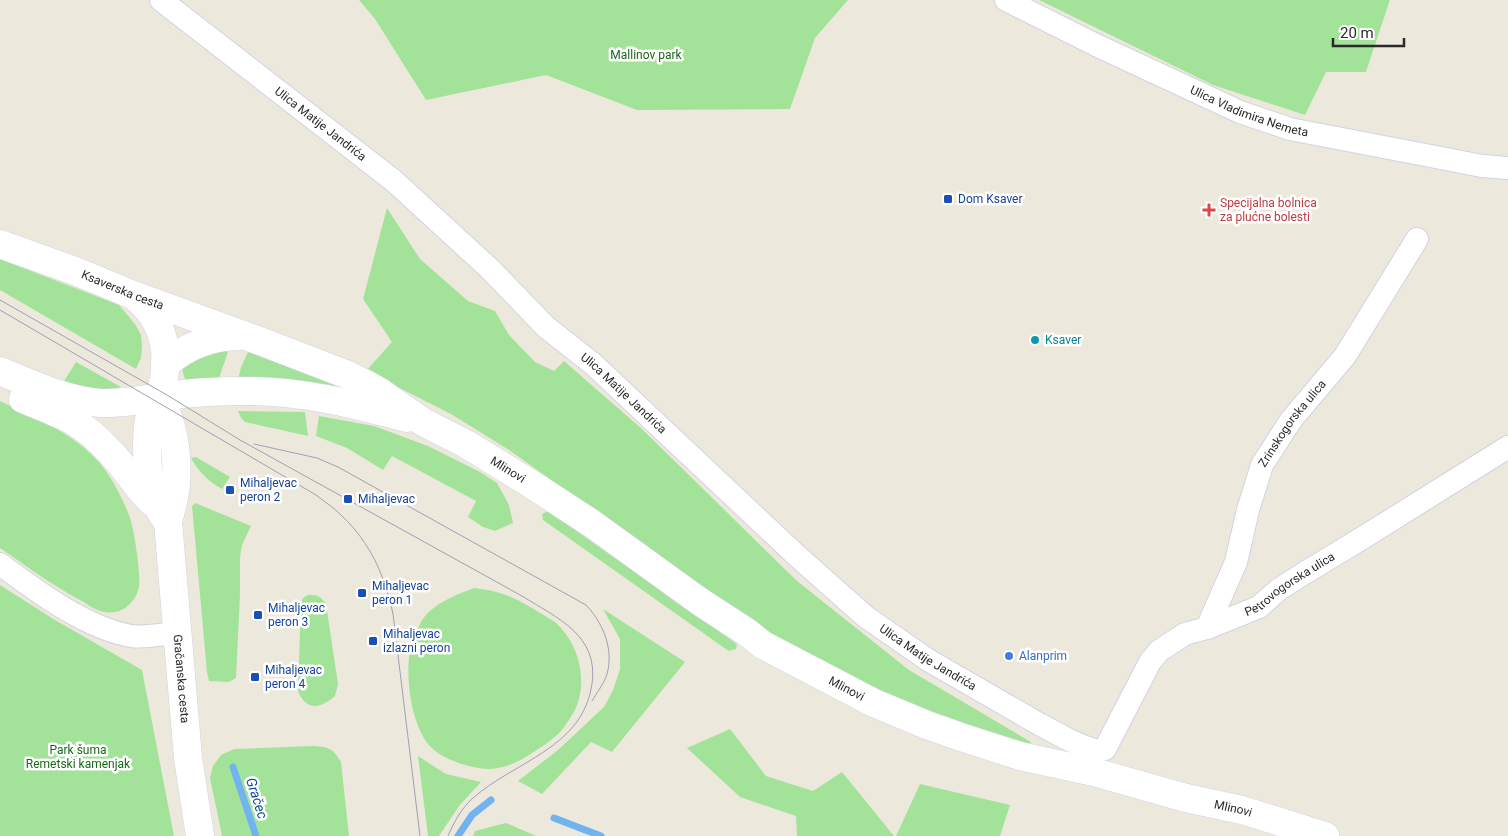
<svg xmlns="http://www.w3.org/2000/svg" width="1508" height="836" font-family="Roboto,sans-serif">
<rect width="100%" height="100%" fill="#ece9dc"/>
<!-- green -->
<path fill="#a3e399" d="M 359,0 L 848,0 L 815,38 L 790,109 L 637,110 L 546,75 L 426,100 L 375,19 Z
M 1039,0 L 1390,0 L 1366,72 L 1326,72 L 1305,115 L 1213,85 Z
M 387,208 L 420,259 L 468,301 L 495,311 L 509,335 L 535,362 L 554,371 L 564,361 L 642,429 L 797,581 L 909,670 L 1031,742 L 1029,747 L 887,697 L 766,632 L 509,450 L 451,414 L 366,371 L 392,342 L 363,299 Z
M 0,259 L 119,305 L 135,324 L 141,335 L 142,346 L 141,358 L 136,369 L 0,290 Z
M 230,346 L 218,381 L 186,381 C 182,372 181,368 185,359 Z
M 249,350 L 341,387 L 340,391 L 238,380 L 241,367 Z
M 76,362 L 121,387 L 108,391 L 91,389 L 64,381 Z
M 0,401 C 32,417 69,431 94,457 C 110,473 121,495 129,515 C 134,527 141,575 139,587 C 135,605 119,617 100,611 C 93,609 86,603 80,600 C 52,585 26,566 0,548 Z
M 238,411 L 305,412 L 308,436 L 245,422 L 241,418 Z
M 319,416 L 374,426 L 428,446 L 480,472 L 497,483 L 509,505 L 513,523 L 495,531 L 483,527 L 468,517 L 476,501 L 392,456 L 383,470 L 347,448 L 316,436 Z
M 196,457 L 230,477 L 222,489 C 209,482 198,471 191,458 Z
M 195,503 L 251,526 L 242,545 L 240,557 L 240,595 L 236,678 L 229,682 L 209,681 L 207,672 L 192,506 Z
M 548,511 L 734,642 L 737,645 L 736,649 L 729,651 L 723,647 L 543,520 L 542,514 Z
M 0,585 L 55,620 L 142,670 L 174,836 L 0,836 Z
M 474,588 C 501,591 514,597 537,611 C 544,616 554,620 559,626 C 580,647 588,683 575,710 C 572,716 568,721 565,726 C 557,738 541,747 529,755 C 520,761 509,766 498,768 C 481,772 448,762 434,750 C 413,733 406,684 409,658 C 411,646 416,629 423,619 C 434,603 456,595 474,588 Z
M 308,595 C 317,594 321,597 326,604 L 338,684 L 335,696 C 320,709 306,711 298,691 L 301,603 L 303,598 Z
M 603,609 L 685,662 L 612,752 L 591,742 L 542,794 L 518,781 L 558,750 L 604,707 L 613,690 L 620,669 L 620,639 Z
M 730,729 L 766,776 L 813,791 L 842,772 L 894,836 L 797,836 L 796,816 L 740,797 L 687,748 Z
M 314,746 C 329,747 333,748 341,762 L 349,836 L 222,836 L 210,778 L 213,766 L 221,755 L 234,749 Z
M 418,756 L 446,774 L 481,782 L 459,806 L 439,836 L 428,836 Z
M 920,784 L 1010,805 L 1000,836 L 896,836 Z
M 506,823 L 536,836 L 473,836 L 475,831 Z"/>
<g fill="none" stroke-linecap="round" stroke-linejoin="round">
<!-- stream -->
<path stroke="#70b3ee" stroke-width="7" d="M 233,767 L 256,836
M 554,818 L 601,836
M 458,836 L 472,815 L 491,800"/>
<defs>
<g id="minor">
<path id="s1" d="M 161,0 L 394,181 L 490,269 L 546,327 L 593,364 L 796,555 L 866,617 L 928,660 L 1039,724 L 1069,740 L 1085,747 L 1097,751 L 1105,749 L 1150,662 L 1159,651 L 1185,634 L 1207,628 L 1259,607 L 1278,590 L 1303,574 L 1364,537 L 1508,447"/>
<path id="s2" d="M 1006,0 L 1096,45 L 1240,112 L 1290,129 L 1446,159 L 1482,166 L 1508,168"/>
<path d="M 0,564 C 36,591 86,628 131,636 C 145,638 162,634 177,633"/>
<path id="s3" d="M 1207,628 L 1236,562 L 1248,510 L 1262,465 L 1291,420 L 1345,356 L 1417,239"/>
</g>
<g id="secondary">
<path id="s4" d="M 0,244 L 75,271 L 133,295 L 257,340 L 348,375 L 366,384 L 380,392 L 423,422 L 468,445 L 531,484 L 591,523 L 699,601 L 748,633 L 763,645 L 874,703 L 927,725 L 961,737 L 1020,756 L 1094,772 L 1186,798 L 1242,810 L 1325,836"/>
<path d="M 134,296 C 167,322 171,357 160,396 C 157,404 152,412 149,420 C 147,429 147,438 147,447 C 147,473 150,501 168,522"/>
<path d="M 165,365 C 187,345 212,336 241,336"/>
<path d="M 0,371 C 32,384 67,401 101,403 C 123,404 144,399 166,396 C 193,392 222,391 250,391 C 303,391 356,405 407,418"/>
<path id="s5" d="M 159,397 C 173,423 178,454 176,484 C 175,497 171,510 168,522 L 188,758 L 200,836"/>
<path d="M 23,399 C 40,406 59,413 75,422 C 88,430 100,441 110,452 C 126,468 136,487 152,502"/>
</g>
</defs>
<!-- minor casing -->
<use href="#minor" stroke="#d2d2e3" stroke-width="24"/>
<!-- secondary casing -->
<use href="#secondary" stroke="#d2d2e3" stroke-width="29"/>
<!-- minor -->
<use href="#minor" stroke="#fff" stroke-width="22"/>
<!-- secondary -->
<use href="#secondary" stroke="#fff" stroke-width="28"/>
<!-- tram -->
<path stroke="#a09fb4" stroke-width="1" d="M 0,300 L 167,395 L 240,440 L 522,596 C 557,618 599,635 592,684 C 583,748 515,761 473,798 C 461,809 454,822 448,836
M 0,310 L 316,495 C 325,502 334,508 341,515 C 370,542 385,576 393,614 L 420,836
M 254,444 L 317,458 L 338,467 L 586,605 C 603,623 614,649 607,674 C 604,684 597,692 592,701"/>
</g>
<!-- markers -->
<g fill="#1a4fb4" stroke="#fff" stroke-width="2">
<rect x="943" y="194" width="10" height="10" rx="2.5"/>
<rect x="225" y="485" width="10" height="10" rx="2.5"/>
<rect x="343" y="494" width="10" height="10" rx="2.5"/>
<rect x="357" y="588" width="10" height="10" rx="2.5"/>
<rect x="253" y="610" width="10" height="10" rx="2.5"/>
<rect x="368" y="636" width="10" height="10" rx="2.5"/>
<rect x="250" y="672" width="10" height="10" rx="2.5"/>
</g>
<path fill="#e0444e" stroke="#fff" stroke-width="2" d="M1206.5 202.5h5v5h5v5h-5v5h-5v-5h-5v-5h5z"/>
<circle fill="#0f9aa8" stroke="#fff" stroke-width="2" cx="1035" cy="340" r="5"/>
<circle fill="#3f7fe0" stroke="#fff" stroke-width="2" cx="1009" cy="656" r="5"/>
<g text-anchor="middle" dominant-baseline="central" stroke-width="5" stroke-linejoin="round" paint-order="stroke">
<!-- park labels -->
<g font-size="12" fill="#1b671a" stroke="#fff">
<text x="646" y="55">Mallinov park</text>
<text x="78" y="750">Park šuma<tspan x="78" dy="14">Remetski kamenjak</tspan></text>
</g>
<!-- street labels -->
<g font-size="12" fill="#2a2a2a" stroke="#fff">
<text stroke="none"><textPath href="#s2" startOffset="268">Ulica Vladimira Nemeta</textPath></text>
<text stroke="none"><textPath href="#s1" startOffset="202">Ulica Matije Jandrića</textPath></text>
<text stroke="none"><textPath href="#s4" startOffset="131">Ksaverska cesta</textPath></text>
<text stroke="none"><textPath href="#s1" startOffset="608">Ulica Matije Jandrića</textPath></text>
<text stroke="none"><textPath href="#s3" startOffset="224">Zrinskogorska ulica</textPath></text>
<text stroke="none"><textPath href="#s4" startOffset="558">Mlinovi</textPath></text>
<text stroke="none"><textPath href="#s1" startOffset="1474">Petrovogorska ulica</textPath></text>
<text stroke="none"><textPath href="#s1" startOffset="1012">Ulica Matije Jandrića</textPath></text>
<text stroke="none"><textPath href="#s5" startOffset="286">Gračanska cesta</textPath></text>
<text stroke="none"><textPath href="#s4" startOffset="962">Mlinovi</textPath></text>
<text stroke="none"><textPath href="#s4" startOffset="1368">Mlinovi</textPath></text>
</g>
<!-- transit labels -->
<g font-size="12" fill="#164399" stroke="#fff" text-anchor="start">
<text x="958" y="199">Dom Ksaver</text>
<text x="240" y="483">Mihaljevac<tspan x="240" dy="14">peron 2</tspan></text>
<text x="358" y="499">Mihaljevac</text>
<text x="372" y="586">Mihaljevac<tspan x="372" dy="14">peron 1</tspan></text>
<text x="268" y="608">Mihaljevac<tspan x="268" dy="14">peron 3</tspan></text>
<text x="383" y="634">Mihaljevac<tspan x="383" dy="14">izlazni peron</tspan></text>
<text x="265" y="670">Mihaljevac<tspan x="265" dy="14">peron 4</tspan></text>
</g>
<!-- health labels -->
<g font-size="12" fill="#be3a42" stroke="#fff" text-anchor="start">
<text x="1220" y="203">Specijalna bolnica<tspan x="1220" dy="14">za plućne bolesti</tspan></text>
</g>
<!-- culture labels -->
<g font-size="12" fill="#0d838f" stroke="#fff" text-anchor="start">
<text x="1045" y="340">Ksaver</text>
</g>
<!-- shop labels -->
<g font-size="12" fill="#366cbe" stroke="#fff" text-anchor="start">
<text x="1019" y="656">Alanprim</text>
</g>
<!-- water labels -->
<g font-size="14" font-style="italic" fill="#0e4e9a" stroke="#fff">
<text transform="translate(257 798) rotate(72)">Gračec</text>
</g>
</g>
<!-- scale -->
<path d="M1333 38v8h71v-8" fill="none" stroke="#2a2a2a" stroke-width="2.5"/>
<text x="1340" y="38" font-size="15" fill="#2a2a2a" stroke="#ffffff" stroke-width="4" paint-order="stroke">20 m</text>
</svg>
